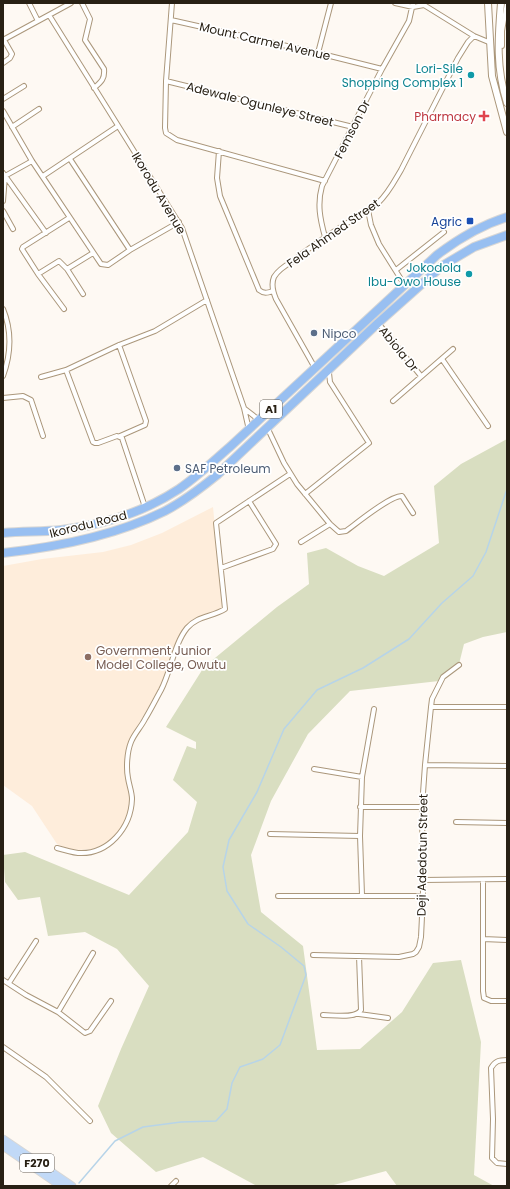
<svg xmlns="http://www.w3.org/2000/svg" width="510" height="1189" font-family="Poppins,sans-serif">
<rect width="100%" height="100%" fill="#fef9f3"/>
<!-- education -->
<path fill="#feeddb" d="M 213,507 L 223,609 L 205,614 L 193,620 L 183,631 L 162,683 L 135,730 L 126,763 L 126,778 L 130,796 L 129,809 L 125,822 L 119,831 L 112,840 L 103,845 L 92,849 L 79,850 L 66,848 L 57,844 L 32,806 L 3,785 L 3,566 L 42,559 L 103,552 L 131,545 L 162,533 Z"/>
<!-- green -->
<path fill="#d9dec1" d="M 507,439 L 507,632 L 483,637 L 464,644 L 459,664 L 439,681 L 350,691 L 308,734 L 271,801 L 251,855 L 261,912 L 303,946 L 317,1050 L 360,1049 L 402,1012 L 433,963 L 461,960 L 481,1042 L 474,1175 L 494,1186 L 397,1186 L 386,1171 L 330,1186 L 257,1186 L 203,1157 L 156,1172 L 111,1133 L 98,1106 L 121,1049 L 149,986 L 117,949 L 85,932 L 48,936 L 40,897 L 18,900 L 5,882 L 3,855 L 25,852 L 129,895 L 188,832 L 197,802 L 173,780 L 187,746 L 196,749 L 196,742 L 166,727 L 204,667 L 277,607 L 309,584 L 307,553 L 326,548 L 358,566 L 384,576 L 439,543 L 434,486 L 461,464 Z"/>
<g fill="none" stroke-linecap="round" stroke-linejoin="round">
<!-- stream -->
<path stroke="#b7d4e8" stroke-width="1.5" d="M 79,1183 L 115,1141 L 143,1127 L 181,1122 L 216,1121 L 227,1109 L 232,1083 L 240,1067 L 263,1059 L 280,1045 L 306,975 L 304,966 L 281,947 L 248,924 L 227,891 L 223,867 L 229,840 L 257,792 L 284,729 L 317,690 L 363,668 L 409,639 L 442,603 L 473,576 L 486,552 L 507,489"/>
<defs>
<path id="street" d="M 29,3 L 38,21
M 82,3 L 90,19 L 85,40 L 104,69 C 105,79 101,82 94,88
M 172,3 L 166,81 L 165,128 L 166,133 L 177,140 L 325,181
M 395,3 L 413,7 L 424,5 L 474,36 L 491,43
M 49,15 L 182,228 L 244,408 L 249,430
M 171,20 L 318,53 L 382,69
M 3,40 L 71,3
M 502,46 L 502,31 L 507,3
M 318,53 L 331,3
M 3,63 L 10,58 L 12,54 L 4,40
M 166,81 L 353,127
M 3,99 L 24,86
M 3,111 L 32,161 L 101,264 L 108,265 L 130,250 L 179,222
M 12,127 L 39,109
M 219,151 L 217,178 L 220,196 L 259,290 C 264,294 267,293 273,291
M 70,159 L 130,250
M 3,173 L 46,233
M 43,176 L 118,126
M 3,201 L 5,176 L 32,161
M 368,210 L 371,225 L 379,244 L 404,284
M 3,211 L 13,229
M 325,237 C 320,219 317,204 322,186 L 382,69 L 409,21 L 413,3
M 67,269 L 83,294
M 396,270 L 444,232
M 38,274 L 59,261 L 67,269 L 93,253
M 3,309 C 12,331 11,354 3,376
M 64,309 L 38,274 L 22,249 L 23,247 L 69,218
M 378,323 L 421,376
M 119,345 L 146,421 L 145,425 L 120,436
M 442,359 L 488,426
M 315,368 L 276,299 C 273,292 271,284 274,277 C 278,270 286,265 293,261 C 319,239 349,223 378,203 C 388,194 394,182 401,170 L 458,58 L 468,42 L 474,36
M 66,370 L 93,442 L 95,443 L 98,443 L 117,436 L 122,438 L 145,507
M 41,377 L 66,370 L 119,345 L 155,331 L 207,300
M 3,398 L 23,396 L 31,400 L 43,436
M 393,401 L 453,349
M 245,409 L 259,420
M 267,427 L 284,463 L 297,484 L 330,524 L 339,532 L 346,531 C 357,523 391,495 402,496 L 413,513
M 305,494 L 369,443 L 330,382 L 329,373 L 328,370
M 301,542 L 330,524
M 221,568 L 273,549 L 276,544 L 249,501
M 431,707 L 507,707
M 425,765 L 507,766
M 314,769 L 362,777
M 360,807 L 422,807
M 456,822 L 507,823
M 270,834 L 360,836
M 57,848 C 64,850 71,852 78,853 C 108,855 131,828 132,799 C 132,792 129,785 128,778 C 126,768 127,752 131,742 C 134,734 141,727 145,719 C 151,709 156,699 161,690 C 171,671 174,644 187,628 C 197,616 212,617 225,609 L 216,523 L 290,474
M 423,880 L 507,879
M 483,880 L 483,991 L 484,998 L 491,1001 L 507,1001
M 362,895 L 360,836 L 362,777 L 374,709
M 278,896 L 423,896
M 483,939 L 507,940
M 313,955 L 399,957 L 413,954 L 416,952 L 419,947 L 421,937 L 423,896 L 422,807 L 425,765 L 431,707 L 432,699 L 443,677 L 459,665
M 3,980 L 26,995 L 58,1012 L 85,1033 L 90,1031 L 111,1001
M 9,983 L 36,941
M 58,1012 L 93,953
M 359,1014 L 388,1018
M 323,1015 C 333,1015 356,1019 361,1010 L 359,956
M 3,1047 L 46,1077 L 90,1121
M 507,1060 C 499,1060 495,1061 491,1068 L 493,1119 L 492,1158 L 497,1163 L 507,1164
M 171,1186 L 176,1181"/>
<path id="secondary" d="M 488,3 L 492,76 L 507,132
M 501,3 C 498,39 496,68 507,103"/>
<path id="primary" d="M 3,1139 L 72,1186
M 3,1146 L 61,1186"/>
<path id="highway" d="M 3,533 C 22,531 42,532 61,530 C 102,525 144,512 179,489 C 198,476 215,460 233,444 L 437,255 C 458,239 482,225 507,217
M 3,553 C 58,547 115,536 165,511 C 184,501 201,488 217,475 L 378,323 L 442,266 L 474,247 L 507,235"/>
</defs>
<!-- street casing -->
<use href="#street" stroke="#ab977b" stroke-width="6"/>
<!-- secondary casing -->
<use href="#secondary" stroke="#ab977b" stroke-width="8"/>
<!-- primary casing -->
<use href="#primary" stroke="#d8d7d5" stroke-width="9"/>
<!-- highway casing -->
<use href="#highway" stroke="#d8d7d5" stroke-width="10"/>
<!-- street -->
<use href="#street" stroke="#fff" stroke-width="4"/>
<!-- secondary -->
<use href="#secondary" stroke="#fff" stroke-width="6"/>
<!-- primary -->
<use href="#primary" stroke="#c1d9f7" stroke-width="7"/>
<!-- highway -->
<use href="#highway" stroke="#98bff1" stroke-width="8"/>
</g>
<!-- markers -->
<g fill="#0f9aa8" stroke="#fff" stroke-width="1.5">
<circle cx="471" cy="75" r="4"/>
<circle cx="469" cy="274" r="4"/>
</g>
<path fill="#e0444e" stroke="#fff" stroke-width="1.5" d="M482 110h4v4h4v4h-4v4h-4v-4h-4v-4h4z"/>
<rect fill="#1a4fb4" stroke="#fff" stroke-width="1.5" x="466" y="217" width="8" height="8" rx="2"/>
<g fill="#5c6f8a" stroke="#fff" stroke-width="1.5">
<circle cx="314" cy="333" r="4"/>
<circle cx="177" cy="468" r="4"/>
</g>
<circle fill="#8d6e63" stroke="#fff" stroke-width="1.5" cx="88" cy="657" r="4"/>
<g text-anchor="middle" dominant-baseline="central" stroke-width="3.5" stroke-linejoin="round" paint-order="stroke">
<!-- shield labels -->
<g fill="#fff" stroke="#68635a" stroke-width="1">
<rect x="260" y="400" width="22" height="18" rx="3"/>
<rect x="20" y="1154" width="34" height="18" rx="3"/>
</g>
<g font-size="11" font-weight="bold" fill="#282014">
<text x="271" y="409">A1</text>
<text x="37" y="1163">F270</text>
</g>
<!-- street labels -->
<g font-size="12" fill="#282014" stroke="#fff">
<text transform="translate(265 41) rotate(13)">Mount Carmel Avenue</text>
<text transform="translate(260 104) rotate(14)">Adewale Ogunleye Street</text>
<text transform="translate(352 129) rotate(-63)">Femson Dr</text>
<text transform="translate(159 193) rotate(59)">Ikorodu Avenue</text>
<text transform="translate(333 233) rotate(-35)">Fela Ahmed Street</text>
<text transform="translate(399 349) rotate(51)">Abiola Dr</text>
<text transform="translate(88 524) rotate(-14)">Ikorodu Road</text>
<text transform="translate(422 855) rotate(-89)">Deji Adedotun Street</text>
</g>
<!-- culture labels -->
<g font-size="12" fill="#0d838f" stroke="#fff" text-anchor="end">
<text x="463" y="68">Lori-Sile<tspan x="463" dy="14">Shopping Complex 1</tspan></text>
<text x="461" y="267">Jokodola<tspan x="461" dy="14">Ibu-Owo House</tspan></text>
</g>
<!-- health labels -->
<g font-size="12" fill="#be3a42" stroke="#fff" text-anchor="end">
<text x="476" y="116">Pharmacy</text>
</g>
<!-- transit labels -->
<g font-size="12" fill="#164399" stroke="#fff" text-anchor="end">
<text x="462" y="221">Agric</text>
</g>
<!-- service labels -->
<g font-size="12" fill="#4e5e75" stroke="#fff" text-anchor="start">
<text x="322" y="333">Nipco</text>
<text x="185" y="468">SAF Petroleum</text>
</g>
<!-- education labels -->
<g font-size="12" fill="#785e54" stroke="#fff" text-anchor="start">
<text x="96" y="650">Government Junior<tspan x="96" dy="14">Model College, Owutu</tspan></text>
</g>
</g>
<!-- border -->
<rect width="510" height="1189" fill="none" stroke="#282014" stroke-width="8"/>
</svg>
